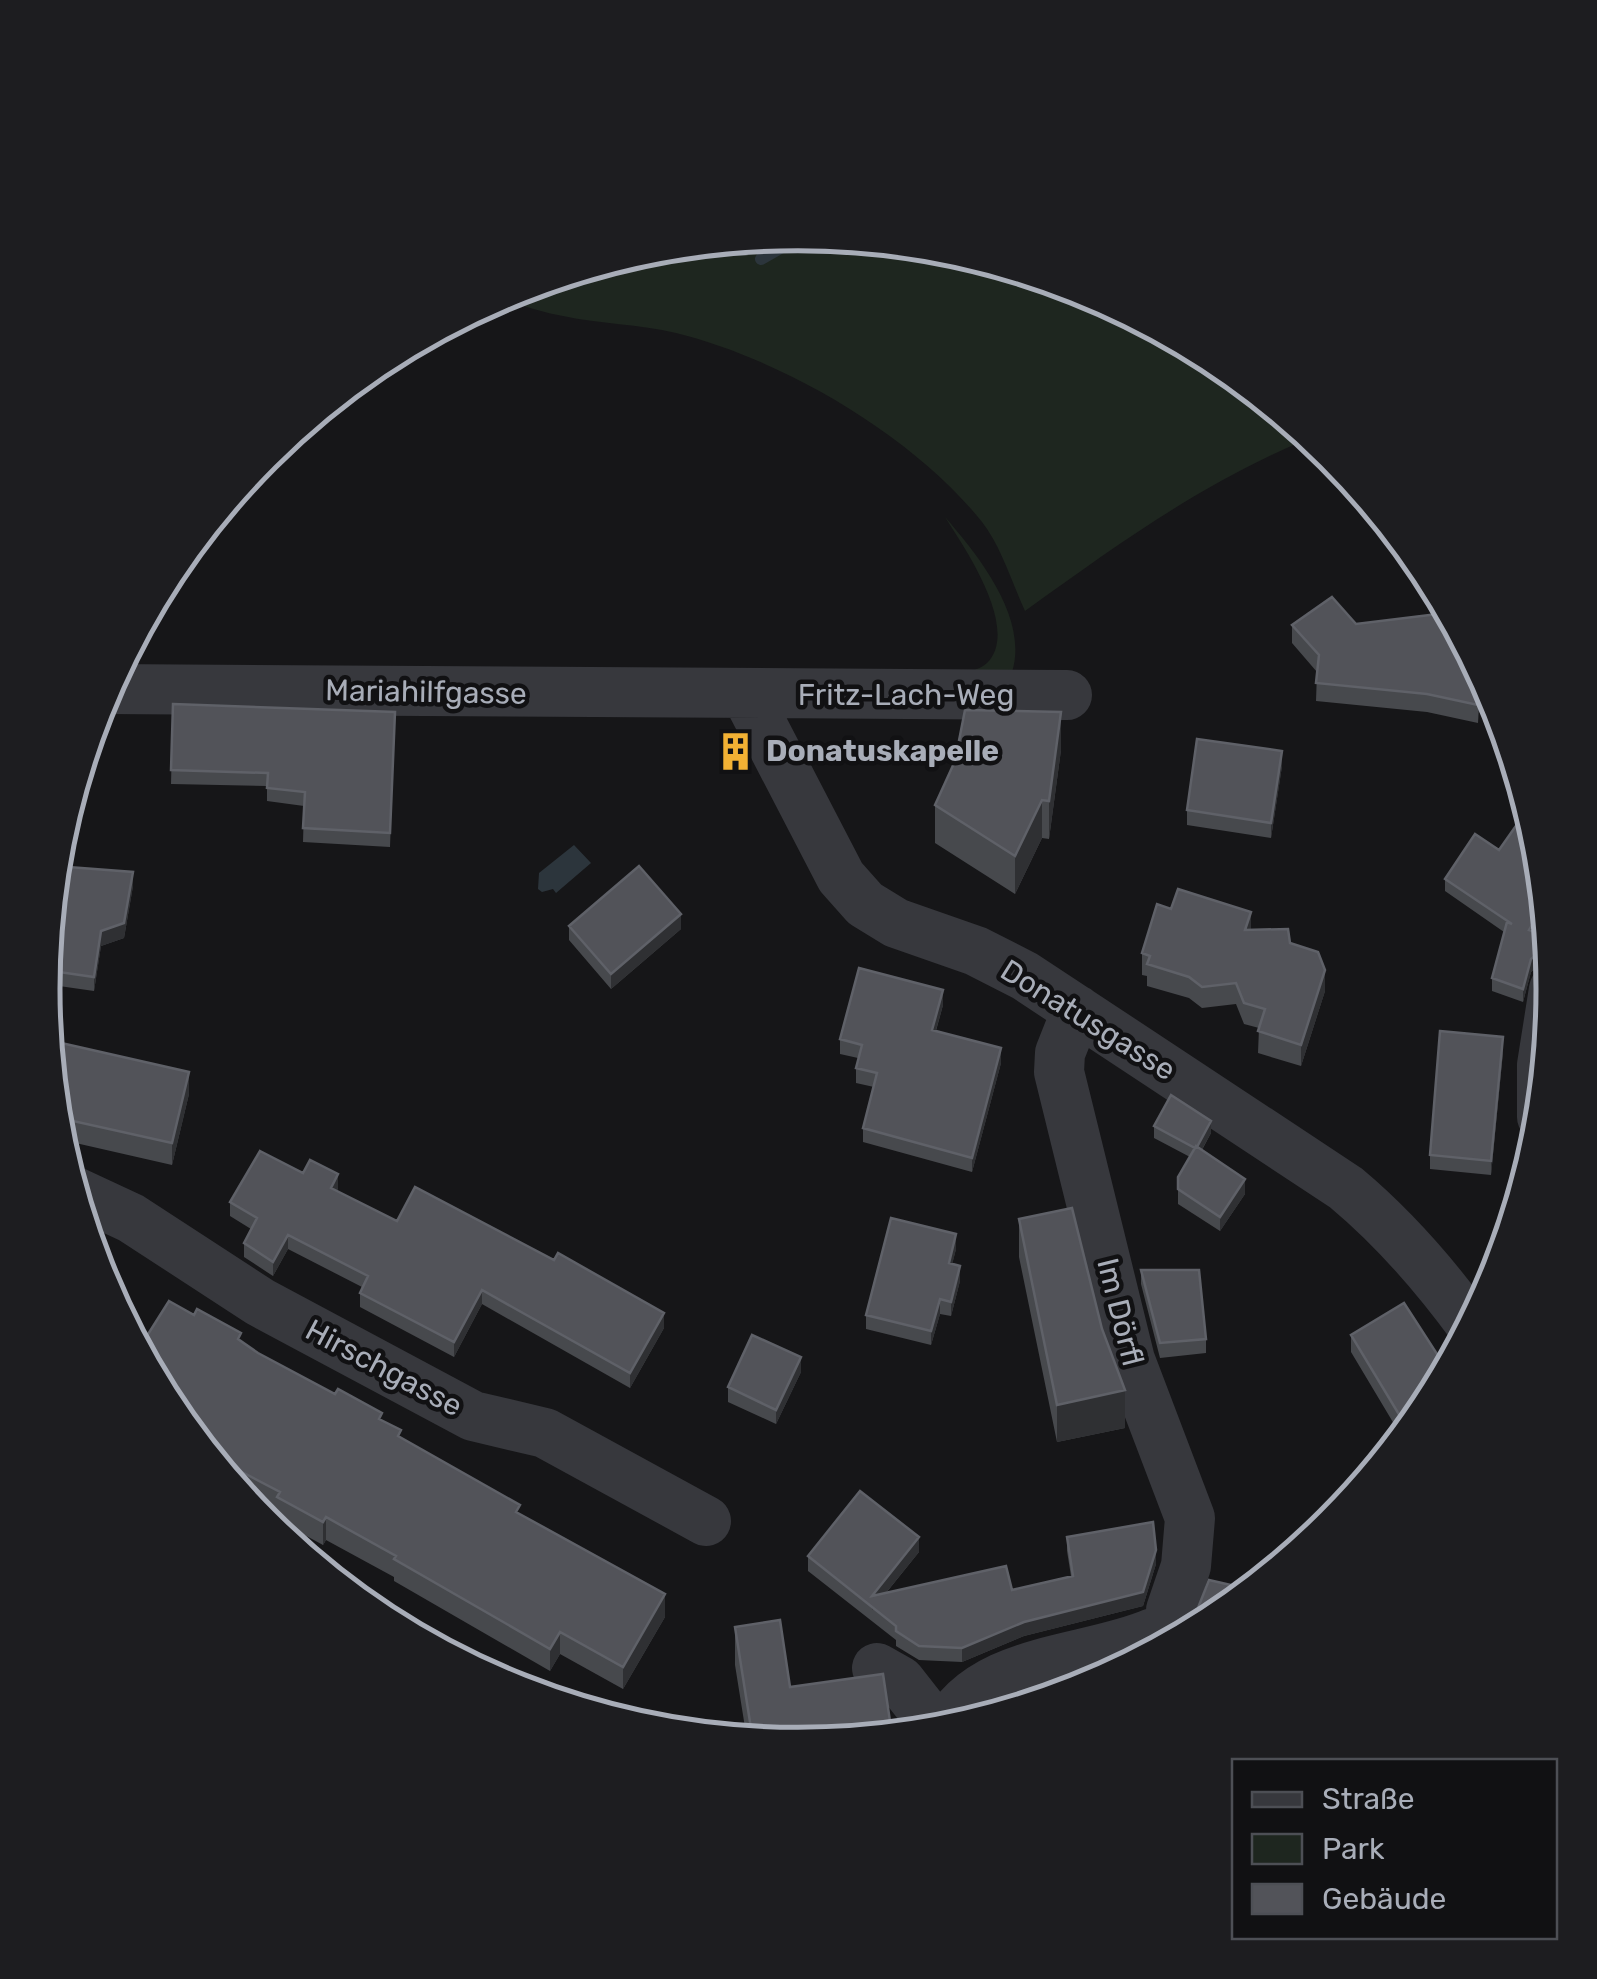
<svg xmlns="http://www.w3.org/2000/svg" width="1597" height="1979" font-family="Rubik,sans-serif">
<rect width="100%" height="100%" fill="#161618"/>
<!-- green -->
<path fill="#1e261f" d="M 799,234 L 947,248 L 1088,291 L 1219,361 L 1312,437 C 1202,483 1121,542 1025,611 C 1012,583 1001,546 982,522 C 913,435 782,359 676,333 C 639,324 600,324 563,316 C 541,312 519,304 497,298 L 652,248 Z
M 945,517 C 978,555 1029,618 1012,672 L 965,674 C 971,671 982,668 987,663 C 1021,629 964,547 945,517 Z"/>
<!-- water -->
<path fill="#2c353c" d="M 574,845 L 591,863 L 556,893 L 553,889 L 542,892 L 538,889 L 539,873 Z"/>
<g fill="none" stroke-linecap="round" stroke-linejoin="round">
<!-- stream -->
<path stroke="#2c353c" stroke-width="12" d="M 761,259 L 805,234"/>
<!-- minor -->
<path stroke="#37383d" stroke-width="50" d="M 106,689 L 1067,695
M 746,694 L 841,877 L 865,904 L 896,923 L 976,951 L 1025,976 L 1346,1188 C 1395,1229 1434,1274 1472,1326
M 1077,1010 L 1060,1053 L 1059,1072 L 1130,1360 L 1190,1518 L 1186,1566 L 1171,1610
M 1542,1117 L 1542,1065 L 1554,989
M 73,1191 L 131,1218 L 260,1302 L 473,1416 L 545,1433 L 706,1521
M 877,1668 L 900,1681 L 940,1732
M 944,1731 C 979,1657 1086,1662 1153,1633"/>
</g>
<!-- wall -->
<path fill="#47494d" d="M 1449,610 L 1481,671 L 1478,723 L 1427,712 L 1316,701 L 1317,672 L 1292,643 L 1292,625 L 1356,624 L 1446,613 Z
M 173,704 L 395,712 L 390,847 L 303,842 L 304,806 L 267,801 L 267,786 L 171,784 Z
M 1061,750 L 1049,839 L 1042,838 L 1015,894 L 935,843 L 935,805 Z
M 1282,766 L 1271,838 L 1187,825 L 1187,810 Z
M 1540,843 L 1547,913 L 1536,932 L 1547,949 L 1542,963 L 1531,972 L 1523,1002 L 1492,991 L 1492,978 L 1504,932 L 1445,891 L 1445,879 L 1499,850 Z
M 55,866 L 133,886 L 124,938 L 101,946 L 94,991 L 45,984 L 45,970 L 49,943 L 47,942 Z
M 1171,909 L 1251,930 L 1290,943 L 1325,991 L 1301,1066 L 1258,1053 L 1259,1028 L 1244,1024 L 1236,1004 L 1202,1008 L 1189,998 L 1147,986 L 1147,976 L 1142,975 L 1142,953 Z
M 569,926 L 681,929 L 611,989 L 569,940 Z
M 943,1005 L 936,1031 L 1001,1063 L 972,1172 L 863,1142 L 863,1128 L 874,1087 L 856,1083 L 856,1068 L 858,1058 L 840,1054 L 840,1039 Z
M 48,1040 L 189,1094 L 172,1165 L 58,1139 Z
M 1503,1052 L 1491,1175 L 1430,1169 L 1430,1155 Z
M 1154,1126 L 1211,1133 L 1202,1150 L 1245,1194 L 1220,1231 L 1178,1204 L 1178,1177 L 1190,1157 L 1154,1138 Z
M 338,1188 L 337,1191 L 397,1221 L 664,1328 L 630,1388 L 482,1304 L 454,1357 L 360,1307 L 360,1293 L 362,1287 L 288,1249 L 273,1276 L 244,1257 L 244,1243 L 251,1229 L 230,1216 L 230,1202 Z
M 1019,1219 L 1125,1428 L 1057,1442 L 1019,1257 Z
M 956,1249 L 952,1264 L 960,1281 L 951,1316 L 940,1314 L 931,1345 L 866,1329 L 866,1315 Z
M 1141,1270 L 1206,1339 L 1206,1353 L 1160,1358 L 1141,1284 Z
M 1351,1335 L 1427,1410 L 1403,1439 L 1351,1352 Z
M 241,1341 L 258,1353 L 382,1420 L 401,1437 L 520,1514 L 665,1617 L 623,1689 L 560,1654 L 550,1671 L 394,1581 L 394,1577 L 326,1540 L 323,1545 L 277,1520 L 277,1513 L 238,1493 L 170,1409 Z
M 801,1372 L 776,1424 L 728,1402 L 728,1387 Z
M 1067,1537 L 1156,1564 L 1143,1606 L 1024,1636 L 962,1662 L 919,1660 L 896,1646 L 896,1640 L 808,1571 L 808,1556 L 919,1552 L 886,1593 L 1012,1590 L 1071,1576 L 1067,1551 Z
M 1235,1594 L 1218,1618 L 1202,1627 L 1194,1625 L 1194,1618 Z
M 735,1627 L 790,1687 L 891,1728 L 891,1736 L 798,1746 L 747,1740 L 735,1665 Z"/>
<!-- shaded-wall -->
<path fill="#2f3033" d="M 1061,712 L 1061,750 L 1049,839 L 1049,801 Z
M 1282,751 L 1282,766 L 1271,838 L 1271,823 Z
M 1042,800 L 1042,838 L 1015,894 L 1015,856 Z
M 133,872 L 133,886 L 124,938 L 101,946 L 94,991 L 94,977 L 101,931 Z
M 1546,902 L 1547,913 L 1529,943 L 1529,930 Z
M 1251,912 L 1251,934 L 1245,930 Z
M 681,914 L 681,929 L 611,989 L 611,974 Z
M 1547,936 L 1547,949 L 1542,963 L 1531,972 L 1523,1002 L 1523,989 L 1531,959 Z
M 1325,970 L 1325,991 L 1301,1066 L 1301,1045 Z
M 943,990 L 943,1005 L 932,1044 L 932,1030 Z
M 1503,1037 L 1503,1052 L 1491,1175 L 1491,1161 Z
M 1001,1048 L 1001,1063 L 972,1172 L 972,1158 Z
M 189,1072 L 189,1094 L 172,1165 L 172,1143 Z
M 1211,1121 L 1211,1133 L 1196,1160 L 1196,1149 Z
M 338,1174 L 338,1188 L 331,1202 L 331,1188 Z
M 1245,1179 L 1245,1194 L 1220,1231 L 1220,1217 Z
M 956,1234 L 956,1249 L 949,1278 L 949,1263 Z
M 288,1235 L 288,1249 L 273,1276 L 273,1262 Z
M 960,1266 L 960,1281 L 951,1316 L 951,1302 Z
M 482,1290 L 482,1304 L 454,1357 L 454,1342 Z
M 940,1299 L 940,1314 L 931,1345 L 931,1331 Z
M 664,1313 L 664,1328 L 630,1388 L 630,1373 Z
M 801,1357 L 801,1372 L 776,1424 L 776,1410 Z
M 1125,1390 L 1125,1428 L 1057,1442 L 1057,1405 Z
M 326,1517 L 326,1540 L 323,1545 L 323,1522 Z
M 919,1537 L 919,1552 L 872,1610 L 872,1596 Z
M 1156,1550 L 1156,1564 L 1143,1606 L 1024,1636 L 962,1662 L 962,1648 Z
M 665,1594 L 665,1617 L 623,1689 L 623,1667 Z
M 560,1632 L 560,1654 L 550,1671 L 550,1649 Z"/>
<!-- building -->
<path fill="#525359" stroke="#5f6168" stroke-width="2.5" d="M 1332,597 L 1356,624 L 1446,613 L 1449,610 L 1480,669 L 1478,705 L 1427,694 L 1316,683 L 1319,655 L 1292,625 Z
M 173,704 L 395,712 L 390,833 L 303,828 L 305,792 L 267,788 L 268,773 L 171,770 Z
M 965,710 L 1061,712 L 1049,801 L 1042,800 L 1015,856 L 935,805 L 955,761 Z
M 1197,739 L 1282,751 L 1271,823 L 1187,810 Z
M 1525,813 L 1531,813 L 1540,843 L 1546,902 L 1529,930 L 1547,936 L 1542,950 L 1531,959 L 1523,989 L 1492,978 L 1507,922 L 1512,924 L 1445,879 L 1475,834 L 1499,850 Z
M 55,866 L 133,872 L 124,923 L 101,931 L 94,977 L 45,970 L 51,929 L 49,928 Z
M 639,866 L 681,914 L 611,974 L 569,926 Z
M 1178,889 L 1251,912 L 1245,930 L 1288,929 L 1290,943 L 1318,952 L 1325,970 L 1301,1045 L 1258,1031 L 1265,1009 L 1244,1003 L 1236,983 L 1202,987 L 1189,977 L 1147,964 L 1150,956 L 1142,953 L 1157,904 L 1171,909 Z
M 859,968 L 943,990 L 932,1030 L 1001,1048 L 972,1158 L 863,1128 L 877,1073 L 856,1068 L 862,1045 L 840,1039 Z
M 1440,1031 L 1503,1037 L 1491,1161 L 1430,1155 Z
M 48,1040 L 189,1072 L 172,1143 L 55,1117 Z
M 1171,1095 L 1211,1121 L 1197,1147 L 1196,1146 L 1195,1148 L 1154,1126 Z
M 1196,1146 L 1245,1179 L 1220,1217 L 1178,1189 L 1178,1177 Z
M 260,1151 L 303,1173 L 310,1160 L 338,1174 L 331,1188 L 397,1221 L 415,1187 L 554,1260 L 558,1253 L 664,1313 L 630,1373 L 482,1290 L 454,1342 L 360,1293 L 368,1276 L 288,1235 L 273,1262 L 244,1243 L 257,1218 L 230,1202 Z
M 1072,1208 L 1102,1329 L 1125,1390 L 1057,1405 L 1019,1219 Z
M 891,1218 L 956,1234 L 949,1263 L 960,1266 L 951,1302 L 940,1299 L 931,1331 L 866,1315 Z
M 1141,1270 L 1199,1270 L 1206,1339 L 1160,1343 Z
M 169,1301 L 194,1315 L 197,1309 L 241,1333 L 238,1339 L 258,1353 L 335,1394 L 338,1389 L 382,1413 L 379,1419 L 401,1430 L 398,1436 L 520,1505 L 516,1512 L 665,1594 L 623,1667 L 560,1632 L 550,1649 L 394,1559 L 396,1556 L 326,1517 L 323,1522 L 277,1497 L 280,1492 L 206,1453 L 170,1409 L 135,1344 L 140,1347 Z
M 1404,1303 L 1448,1371 L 1427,1410 L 1409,1431 L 1351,1335 Z
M 752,1335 L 801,1357 L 776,1410 L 728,1387 Z
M 860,1491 L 919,1537 L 872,1596 L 1006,1566 L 1012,1590 L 1073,1576 L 1067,1537 L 1153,1522 L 1156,1550 L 1143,1592 L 1024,1622 L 962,1648 L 919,1646 L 896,1631 L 896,1626 L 808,1556 Z
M 1209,1580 L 1235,1586 L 1229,1609 L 1211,1622 L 1194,1618 Z
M 780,1620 L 790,1687 L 883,1674 L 891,1728 L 786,1744 L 753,1741 L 735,1627 Z"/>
<!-- icons -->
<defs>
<symbol id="building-bare" viewBox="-9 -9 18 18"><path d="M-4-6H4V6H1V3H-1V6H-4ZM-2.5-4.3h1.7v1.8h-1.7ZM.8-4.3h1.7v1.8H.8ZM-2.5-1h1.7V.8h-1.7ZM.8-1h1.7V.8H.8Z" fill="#f2b134" stroke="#111113" stroke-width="2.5" paint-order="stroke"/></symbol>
</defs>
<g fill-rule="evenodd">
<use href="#building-bare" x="708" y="724" width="55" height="55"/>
</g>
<g text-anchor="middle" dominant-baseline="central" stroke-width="9" stroke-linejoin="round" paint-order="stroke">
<!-- street labels -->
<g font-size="30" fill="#a8adb8" stroke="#111113">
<text transform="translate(426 692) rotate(1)">Mariahilfgasse</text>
<text x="906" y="695">Fritz-Lach-Weg</text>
<text transform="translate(1088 1020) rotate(32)">Donatusgasse</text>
<text transform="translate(1120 1312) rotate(76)">Im Dörfl</text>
<text transform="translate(384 1368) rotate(28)">Hirschgasse</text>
</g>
<!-- poi labels -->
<g font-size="30" font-weight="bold" fill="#a8adb8" stroke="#111113" text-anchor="start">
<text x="766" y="751">Donatuskapelle</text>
</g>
</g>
<!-- crop -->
<path d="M0 0H1597V1979H0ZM60 989a738 738 0 1 1 1476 0a738 738 0 1 1-1476 0Z" fill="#1d1d20" fill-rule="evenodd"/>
<path fill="none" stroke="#a8adb8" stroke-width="5" d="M60 989a738 738 0 1 1 1476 0a738 738 0 1 1-1476 0Z"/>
<!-- legend -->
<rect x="1232" y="1759" width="325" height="180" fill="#111113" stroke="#4d4f55" stroke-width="2.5"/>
<rect x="1252" y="1792" width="50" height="15" fill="#37383d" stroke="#4d4f55" stroke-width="2.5"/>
<text x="1322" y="1809" font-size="30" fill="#a8adb8">Straße</text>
<rect x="1252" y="1834" width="50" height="30" fill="#1e261f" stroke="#4d4f55" stroke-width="2.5"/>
<text x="1322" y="1859" font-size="30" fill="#a8adb8">Park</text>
<rect x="1252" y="1884" width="50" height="30" fill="#525359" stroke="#4d4f55" stroke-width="2.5"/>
<text x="1322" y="1909" font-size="30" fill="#a8adb8">Gebäude</text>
</svg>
